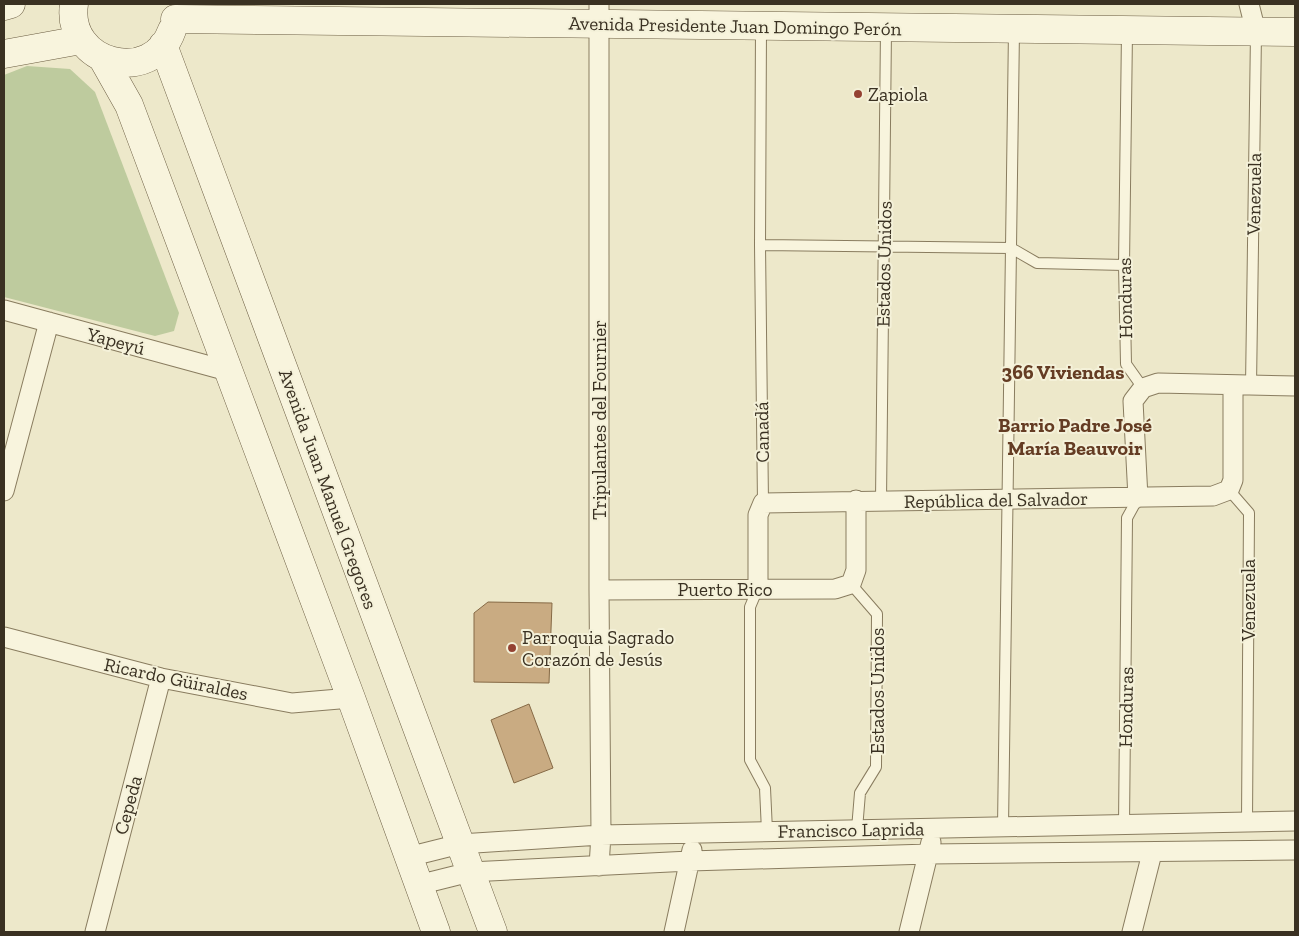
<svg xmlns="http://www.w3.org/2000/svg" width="1299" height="936" font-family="'Zilla Slab',serif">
<rect width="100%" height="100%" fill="#ede8ca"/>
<!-- green -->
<path fill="#becb9e" d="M 27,66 L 70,69 L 95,92 L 179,313 L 174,331 L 155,336 L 4,297 L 4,75 Z"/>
<!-- building -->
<path fill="#c9ab82" stroke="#866a46" d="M 488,602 L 552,603 L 549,683 L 474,682 L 474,613 Z
M 529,704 L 553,768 L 514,783 L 491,720 Z"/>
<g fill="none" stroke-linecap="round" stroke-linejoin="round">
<defs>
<path id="lane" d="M 761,27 L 760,245 L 763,503
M 1127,32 L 1124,265 L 1126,364 L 1143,388
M 760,245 L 1011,248 L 1037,263 L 1124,265
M 1251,386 L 1256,33
M 1229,490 L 1249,513 L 1247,822
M 881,501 L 886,29
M 851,584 L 877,614 L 876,767 L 860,793 L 857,829
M 758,588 L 750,607 L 750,760 L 765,788 L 767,831
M 1124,825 L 1127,518 L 1138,498
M 1003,827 L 1014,30"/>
<path id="street" d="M 1249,4 L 1256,32
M 4,310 L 228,371
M 4,491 L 49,322
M 1138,498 L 1133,401 L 1143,388 L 1158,383 L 1295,386
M 758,588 L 758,515 L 763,503 L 1213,496 L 1229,490 L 1233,480 L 1233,385
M 599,590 L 835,589 L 851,584 L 856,570 L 856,500
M 4,637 L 161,678 L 292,703 L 351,698
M 408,857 L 460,844 L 601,835 L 1295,821
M 599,866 L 601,835 L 599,590 L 599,4
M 418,885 L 470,872 L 690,861 L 929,854 L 1295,850
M 95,932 L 161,678
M 674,932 L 692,850
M 909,932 L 931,842
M 1132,932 L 1152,853"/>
<path id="secondary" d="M 74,4 C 65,64 152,87 172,30
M 4,6 L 11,4
M 175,19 L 1295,32
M 163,45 L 493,932
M 4,54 L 81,40
M 103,59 L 129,105 L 351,698 L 436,932"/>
</defs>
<!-- lane casing -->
<use href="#lane" stroke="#897c5f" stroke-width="12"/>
<!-- street casing -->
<use href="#street" stroke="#897c5f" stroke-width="21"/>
<!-- secondary casing -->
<use href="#secondary" stroke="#6b5d42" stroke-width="29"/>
<!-- lane -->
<use href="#lane" stroke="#f8f4dd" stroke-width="10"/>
<!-- street -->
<use href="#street" stroke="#f8f4dd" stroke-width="19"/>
<!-- secondary -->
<use href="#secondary" stroke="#f8f4dd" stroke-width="28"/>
</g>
<!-- markers -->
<g fill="#944232" stroke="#f4f1d9" stroke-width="2">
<circle cx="858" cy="94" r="5"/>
<circle cx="512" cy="648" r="5"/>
</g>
<g text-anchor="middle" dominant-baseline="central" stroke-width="4" stroke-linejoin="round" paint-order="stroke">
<!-- street labels -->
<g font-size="19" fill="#3a3122" stroke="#f4f1d9">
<text transform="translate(735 26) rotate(1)">Avenida Presidente Juan Domingo Perón</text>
<text transform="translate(1254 194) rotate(-89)">Venezuela</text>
<text transform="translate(884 264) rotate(-89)">Estados Unidos</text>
<text transform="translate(1125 298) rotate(-91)">Honduras</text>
<text transform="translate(116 341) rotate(15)">Yapeyú</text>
<text transform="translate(599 420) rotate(-90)">Tripulantes del Fournier</text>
<text transform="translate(762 432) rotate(-91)">Canadá</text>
<text transform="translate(328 489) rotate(70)">Avenida Juan Manuel Gregores</text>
<text transform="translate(996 500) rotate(-1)">República del Salvador</text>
<text x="725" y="589">Puerto Rico</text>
<text transform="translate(1248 600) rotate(-90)">Venezuela</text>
<text transform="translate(176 679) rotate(12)">Ricardo Güiraldes</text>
<text transform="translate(877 691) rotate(-90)">Estados Unidos</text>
<text transform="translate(1126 707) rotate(-89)">Honduras</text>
<text transform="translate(128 805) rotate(-75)">Cepeda</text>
<text transform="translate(851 830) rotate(-1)">Francisco Laprida</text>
</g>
<!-- poi labels -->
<g font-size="19" fill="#3a3122" stroke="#f4f1d9" text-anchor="start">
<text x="868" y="94">Zapiola</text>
<text x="522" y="637">Parroquia Sagrado<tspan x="522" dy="22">Corazón de Jesús</tspan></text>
</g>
<!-- neighbourhood labels -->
<g font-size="20" font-weight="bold" fill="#643c23" stroke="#f4f1d9">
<text x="1063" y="372">366 Viviendas</text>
<text x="1075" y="425">Barrio Padre José<tspan x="1075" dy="23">María Beauvoir</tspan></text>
</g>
</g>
<!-- border -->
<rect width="1299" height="936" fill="none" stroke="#3a3122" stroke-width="10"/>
</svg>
